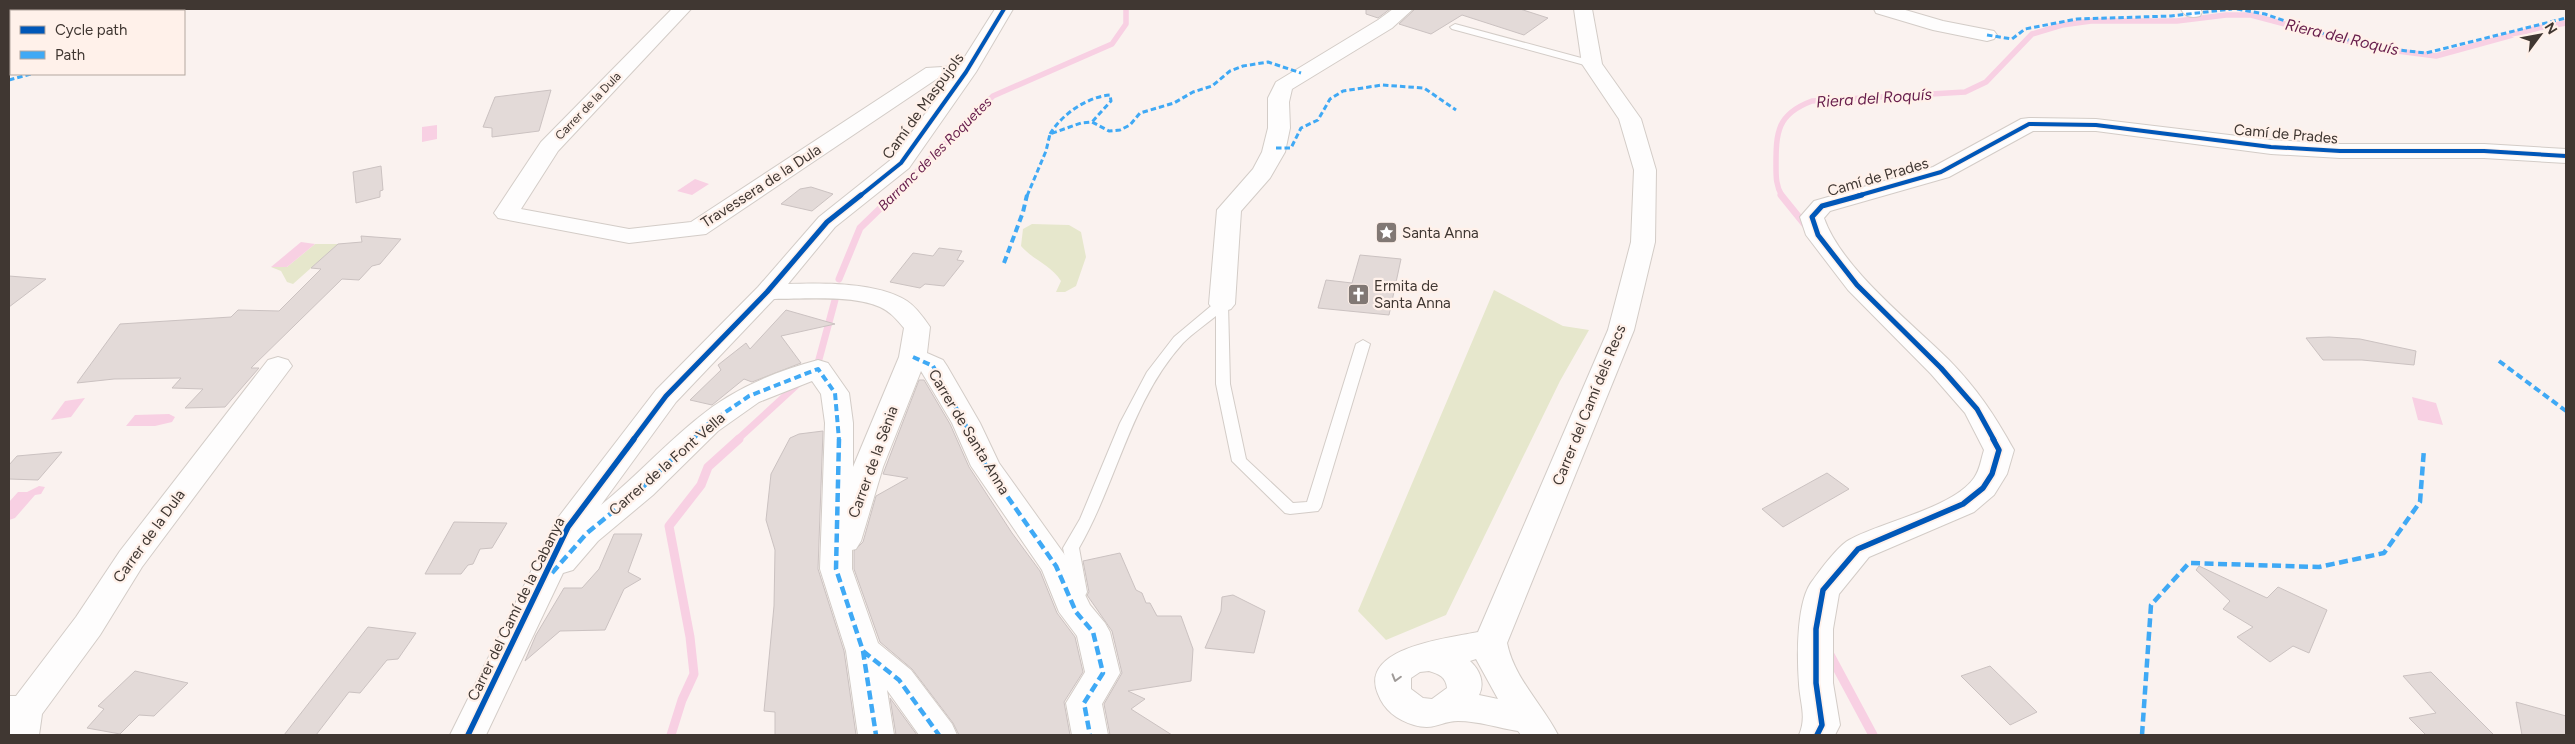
<svg xmlns="http://www.w3.org/2000/svg" width="2575" height="744" font-family="Figtree,sans-serif">
<rect width="100%" height="100%" fill="#faf2ef"/>
<!-- green -->
<path fill="#e6e7cc" d="M 1032,224 L 1069,225 L 1081,232 L 1086,257 L 1076,286 L 1065,292 L 1056,292 L 1061,281 C 1051,265 1033,260 1021,246 L 1023,229 Z
M 315,244 L 338,244 L 293,284 L 287,282 L 281,271 L 271,267 L 287,267 Z
M 1494,290 L 1563,326 L 1589,330 L 1560,381 L 1446,615 L 1386,640 L 1358,611 Z"/>
<!-- water -->
<path fill="#f8d0e3" d="M 437,125 L 437,139 L 422,142 L 422,127 Z
M 695,179 L 709,184 L 692,195 L 677,191 Z
M 301,242 L 315,244 L 287,267 L 271,267 Z
M 2412,397 L 2436,403 L 2443,425 L 2418,420 Z
M 85,398 L 71,417 L 51,420 L 65,401 Z
M 169,414 L 175,417 L 172,422 L 155,426 L 126,426 L 135,415 Z
M 39,486 L 45,487 L 41,494 L 35,495 L 15,518 L 9,520 L 9,502 L 18,492 L 27,492 Z"/>
<g fill="none" stroke-linecap="round" stroke-linejoin="round">
<!-- stream-far2 -->
<path stroke="#f8d0e3" stroke-width="5.5" d="M 892,196 L 993,96 L 1112,44 L 1126,24 L 1126,9
M 1782,196 C 1776,186 1776,177 1776,166 C 1776,132 1777,114 1812,101 L 1965,92 L 1986,82 L 2032,34 L 2062,25 L 2091,21 L 2177,21 L 2226,15 L 2251,15 L 2374,48 L 2436,56 L 2538,28 L 2566,23"/>
<!-- stream-far1 -->
<path stroke="#f8d0e3" stroke-width="7" d="M 1781,195 L 1806,226
M 839,279 L 860,228 L 894,195
M 818,363 L 835,300
M 737,440 L 799,383"/>
<!-- stream -->
<path stroke="#f8d0e3" stroke-width="9" d="M 1829,653 L 1873,735
M 671,735 L 682,700 L 694,674 L 690,637 L 669,526 L 701,485 L 708,467 L 739,439"/>
</g>
<!-- building -->
<path fill="#e3dad8" stroke="#cbc2c1" d="M 1366,9 L 1390,9 L 1378,18 L 1366,14 Z
M 1415,9 L 1520,9 L 1548,18 L 1524,35 L 1462,15 L 1431,34 L 1399,24 Z
M 551,90 L 539,131 L 492,137 L 492,128 L 483,127 L 495,97 Z
M 381,166 L 383,190 L 380,191 L 380,197 L 356,203 L 353,172 Z
M 811,187 L 833,194 L 812,211 L 781,204 L 800,189 Z
M 361,236 L 401,239 L 380,264 L 372,266 L 359,280 L 342,279 L 251,368 L 259,368 L 225,407 L 185,408 L 203,389 L 172,388 L 181,378 L 114,379 L 77,383 L 120,324 L 231,317 L 238,310 L 279,311 L 321,269 L 311,268 L 338,244 L 362,242 Z
M 939,248 L 962,251 L 957,260 L 964,261 L 944,286 L 925,284 L 920,288 L 890,282 L 913,253 L 933,256 Z
M 1360,255 L 1401,259 L 1389,315 L 1318,308 L 1326,280 L 1352,283 Z
M 9,276 L 46,279 L 9,307 Z
M 786,310 L 835,324 L 781,336 L 801,363 L 752,382 L 744,379 L 712,405 L 690,400 L 721,370 L 718,365 L 746,343 L 750,349 Z
M 2329,337 L 2360,339 L 2416,351 L 2414,365 L 2362,360 L 2323,360 L 2306,338 Z
M 919,380 L 924,380 L 950,424 L 969,467 L 1012,533 L 1040,571 L 1057,613 L 1075,637 L 1083,672 L 1064,702 L 1070,735 L 959,735 L 953,723 L 912,669 L 880,642 L 854,569 L 854,551 L 863,542 L 876,496 L 908,478 L 883,474 Z
M 823,431 L 818,569 L 844,651 L 856,735 L 775,735 L 775,712 L 764,711 L 774,606 L 775,550 L 766,520 L 771,474 L 790,438 L 799,434 Z
M 62,452 L 38,480 L 9,479 L 9,465 L 17,456 Z
M 1827,473 L 1849,489 L 1783,527 L 1762,509 Z
M 454,522 L 507,523 L 492,548 L 480,549 L 473,564 L 468,565 L 461,574 L 425,574 Z
M 614,534 L 642,534 L 628,572 L 641,579 L 624,589 L 605,630 L 560,631 L 525,661 L 536,635 L 564,588 L 582,588 L 599,569 Z
M 1120,553 L 1136,590 L 1142,593 L 1146,603 L 1150,603 L 1157,616 L 1181,616 L 1193,649 L 1191,681 L 1128,691 L 1145,699 L 1131,709 L 1172,735 L 1110,735 L 1104,704 L 1122,673 L 1112,631 L 1087,595 L 1089,592 L 1083,561 Z
M 2199,566 L 2267,598 L 2278,587 L 2327,610 L 2309,653 L 2293,646 L 2270,662 L 2237,637 L 2253,627 L 2223,609 L 2230,601 L 2196,570 Z
M 1233,595 L 1265,611 L 1254,653 L 1205,648 L 1221,611 L 1222,597 Z
M 368,627 L 416,633 L 398,659 L 387,660 L 360,693 L 349,692 L 316,735 L 284,735 Z
M 1990,666 L 2037,712 L 2010,725 L 1961,676 Z
M 135,671 L 188,683 L 154,716 L 139,715 L 120,734 L 87,728 L 104,709 L 98,706 Z
M 2431,672 L 2494,735 L 2426,735 L 2409,718 L 2436,713 L 2403,676 Z
M 890,698 L 917,735 L 896,735 Z
M 2516,702 L 2566,716 L 2566,735 L 2522,735 Z"/>
<g fill="none" stroke-linecap="round" stroke-linejoin="round">
<defs>
<path id="service" d="M 1455,24 L 1596,62 L 1597,64 L 1592,67 L 1452,29 L 1450,27 Z
M 1222,300 L 1228,304 L 1230,384 L 1246,459 L 1293,503 L 1307,502 L 1356,344 L 1363,340 L 1370,344 L 1321,507 L 1318,511 L 1290,514 L 1285,513 L 1232,461 L 1216,384 L 1216,316 C 1205,325 1193,333 1183,343 C 1131,400 1117,482 1079,548 L 1087,592 L 1085,596 L 1079,598 L 1073,596 L 1063,548 L 1080,519 L 1120,423 L 1147,372 L 1174,337 L 1217,301 Z"/>
<path id="minor" d="M 672,9 L 691,9 L 558,151 L 521,209 L 629,229 L 691,222 L 926,68 L 959,66 L 995,9 L 1013,9 L 976,72 L 909,168 L 835,227 L 788,284 C 822,283 877,282 907,301 C 916,307 924,318 930,327 L 927,353 L 943,360 L 947,366 L 980,423 L 999,463 L 1067,558 L 1090,605 L 1105,623 L 1110,632 L 1120,673 L 1102,704 L 1108,735 L 1072,735 L 1066,703 L 1085,672 L 1077,636 L 1059,612 L 1042,570 L 971,466 L 952,423 L 921,371 L 883,467 L 861,541 L 856,549 L 852,550 L 852,569 L 878,643 L 911,670 L 952,724 L 957,735 L 919,735 L 887,690 L 894,735 L 858,735 L 846,651 L 820,569 L 825,423 L 821,394 L 812,381 L 759,402 L 718,431 L 653,495 L 598,541 L 573,570 L 563,573 L 486,735 L 450,735 L 557,519 L 656,390 L 758,287 L 819,217 L 893,158 L 951,78 L 938,78 L 706,234 L 629,243 L 498,218 L 494,213 L 541,142 ZM 774,299 C 804,299 853,295 880,307 C 891,312 897,320 904,328 L 899,357 L 853,467 L 853,423 L 849,393 L 828,363 L 818,360 C 776,371 731,390 698,418 C 664,445 635,478 601,505 L 676,402 Z
M 1393,9 L 1413,9 L 1392,28 L 1292,89 L 1289,102 L 1290,128 L 1285,152 L 1270,178 L 1241,211 L 1235,304 L 1231,309 L 1222,312 L 1213,309 L 1209,304 L 1217,210 L 1253,169 L 1262,152 L 1268,128 L 1268,98 L 1276,82 L 1378,20 Z
M 1574,9 L 1592,9 L 1602,64 L 1641,119 L 1656,170 L 1655,242 L 1634,330 L 1507,643 C 1514,678 1542,704 1558,735 L 1521,735 L 1518,731 C 1499,728 1478,721 1458,721 C 1441,721 1435,731 1414,725 C 1397,720 1384,710 1378,694 C 1358,647 1450,638 1478,632 L 1608,330 L 1631,242 L 1634,170 L 1619,119 L 1582,64 ZM 1476,659 L 1498,699 L 1479,695 C 1485,683 1480,670 1470,661 ZM 1429,671 C 1439,674 1446,677 1447,688 L 1432,699 L 1423,698 L 1411,689 L 1411,678 L 1420,672 Z
M 1874,9 L 1902,9 L 1943,21 L 1994,31 L 1997,35 L 1994,39 L 1987,41 L 1933,30 L 1876,13 Z
M 2181,9 L 2200,9 L 2202,12 L 2200,16 C 2191,18 2185,17 2181,9 Z
M 2029,118 L 2096,119 L 2271,140 L 2340,144 L 2484,144 L 2566,149 L 2566,163 L 2484,158 L 2340,158 L 2271,154 L 2096,131 L 2033,131 L 1949,177 L 1830,211 L 1824,218 C 1842,269 1911,322 1949,360 C 1978,390 1994,414 2014,450 L 2007,474 L 1994,495 L 1974,512 L 1869,557 L 1839,594 L 1833,629 L 1833,683 L 1840,725 L 1835,735 L 1799,735 C 1807,717 1800,703 1799,684 C 1797,657 1796,600 1813,580 C 1821,569 1838,546 1849,540 C 1881,522 1953,508 1974,478 C 1980,470 1981,459 1984,450 L 1965,413 L 1931,374 L 1848,290 L 1806,235 L 1800,217 L 1814,201 L 1933,167 L 2021,119 Z
M 278,357 L 288,360 L 292,366 L 142,567 L 100,635 L 42,714 L 39,735 L 9,735 L 9,696 L 16,696 L 76,617 L 120,551 L 268,360 Z"/>
</defs>
<!-- service casing -->
<use href="#service" stroke="#d3ccc7" stroke-width="2"/>
<!-- minor casing -->
<use href="#minor" stroke="#d3ccc7" stroke-width="2"/>
<!-- service -->
<use href="#service" fill="#fefdfd" fill-rule="evenodd"/>
<!-- minor -->
<use href="#minor" fill="#fefdfd" fill-rule="evenodd"/>
<!-- quiet-far2 -->
<path stroke="#3fa9f5" stroke-width="3" stroke-dasharray="5.5 3" stroke-linecap="butt" d="M 2237,9 L 2265,14 L 2317,32 L 2380,48 L 2426,53 L 2566,18
M 144,11 L 148,9
M 1987,35 L 2012,39 L 2025,29 L 2077,19 L 2171,16 L 2232,9
M 9,80 L 31,74
M 1050,134 C 1062,114 1087,97 1110,95 L 1111,101 L 1092,122
M 1276,148 L 1291,148 L 1301,128 L 1318,120 L 1330,99 L 1343,91 L 1382,85 L 1424,88 L 1456,110
M 1027,196 L 1046,151 L 1050,134 L 1081,123 L 1092,122 L 1109,131 L 1120,130 L 1130,125 L 1140,113 L 1174,103 L 1193,92 L 1212,86 L 1230,71 L 1243,66 L 1268,62 L 1301,73"/>
<!-- quiet-far1 -->
<path stroke="#3fa9f5" stroke-width="4" stroke-dasharray="7 4" stroke-linecap="butt" d="M 1004,263 L 1023,212 L 1027,195
M 913,357 L 933,366 L 974,440
M 2499,361 L 2566,411
M 692,440 L 708,424 L 749,396 L 818,369 L 835,393 L 839,440"/>
<!-- quiet -->
<path stroke="#3fa9f5" stroke-width="4.5" stroke-dasharray="9 4.5" stroke-linecap="butt" d="M 839,439 L 836,569 L 863,651 L 876,735
M 973,439 L 986,466 L 1056,566 L 1076,612 L 1093,632 L 1103,673 L 1084,703 L 1090,735
M 552,573 L 587,533 L 642,488 L 693,439
M 863,651 L 899,680 L 939,735
M 2142,735 L 2151,605 L 2189,563 L 2319,567 L 2384,553 L 2420,502 L 2424,449"/>
<defs>
<path id="cycleway-far2" d="M 860,196 L 901,163 L 966,72 L 1004,9
M 1857,196 L 1941,172 L 2029,124 L 2096,125 L 2271,147 L 2340,151 L 2484,151 L 2566,156"/>
<path id="cycleway-far1" d="M 1862,195 L 1822,206 L 1812,217 L 1818,235 L 1857,285 L 1941,368 L 1977,409 L 1994,440
M 633,440 L 666,396 L 767,292 L 827,222 L 861,195"/>
<path id="cycleway" d="M 468,735 L 568,527 L 634,439
M 1817,735 L 1822,725 L 1816,683 L 1816,629 L 1823,590 L 1858,549 L 1963,504 L 1983,488 L 1992,474 L 1999,450 L 1993,439"/>
</defs>
<!-- cycleway-far2 casing -->
<use href="#cycleway-far2" stroke="#fff1ea" stroke-width="6"/>
<!-- cycleway-far1 casing -->
<use href="#cycleway-far1" stroke="#fff1ea" stroke-width="8"/>
<!-- cycleway casing -->
<use href="#cycleway" stroke="#fff1ea" stroke-width="9"/>
<!-- cycleway-far2 -->
<use href="#cycleway-far2" stroke="#0057b8" stroke-width="4"/>
<!-- cycleway-far1 -->
<use href="#cycleway-far1" stroke="#0057b8" stroke-width="5"/>
<!-- cycleway -->
<use href="#cycleway" stroke="#0057b8" stroke-width="5.5"/>
</g>
<!-- one-way arrows -->
<defs><path id="oneway-chevron" d="M-2-3.5L2.5 0L-2 3.5" fill="none" stroke-width="1.6" stroke-linecap="round" stroke-linejoin="round" transform="scale(1.25)"/></defs>
<use stroke="#9f9a98" href="#oneway-chevron" transform="translate(1396 678) rotate(106)"/>
<!-- icons -->
<defs>
<symbol id="sight-square" viewBox="-11 -11 22 22"><rect x="-9" y="-9" width="18" height="18" rx="4" fill="#817874" stroke="#fff1ea"/><path d="M0-6L1.8-2.2L6-1.7L2.9 1.2L3.7 5.4L0 3.3L-3.7 5.4L-2.9 1.2L-6-1.7L-1.8-2.2Z" fill="#fff"/></symbol>
<symbol id="church-square" viewBox="-11 -11 22 22"><rect x="-9" y="-9" width="18" height="18" rx="4" fill="#817874" stroke="#fff1ea"/><path d="M-1.2-6h2.4v3.5h3.3v2.4h-3.3V6h-2.4V-.1h-3.3v-2.4h3.3Z" fill="#fff"/></symbol>
</defs>
<g fill-rule="evenodd">
<use href="#sight-square" x="1374" y="220" width="25" height="25"/>
<use href="#church-square" x="1346" y="282" width="25" height="25"/>
</g>
<g text-anchor="middle" dominant-baseline="central" stroke-width="4.5" stroke-linejoin="round" paint-order="stroke">
<!-- far-street labels -->
<g font-size="12" fill="#403732" stroke="#fff1ea">
<text transform="translate(588 106) rotate(-46)">Carrer de la Dula</text>
</g>
<!-- far-water labels -->
<g font-size="14" font-style="italic" fill="#671d4b" stroke="#fff1ea">
<text transform="translate(935 154) rotate(-45)">Barranc de les Roquetes</text>
</g>
<!-- street labels -->
<g font-size="15" fill="#403732" stroke="#fff1ea">
<text transform="translate(923 106) rotate(-54)">Camí de Maspujols</text>
<text transform="translate(2286 134) rotate(5)">Camí de Prades</text>
<text transform="translate(1878 177) rotate(-16)">Camí de Prades</text>
<text transform="translate(761 186) rotate(-33)">Travessera de la Dula</text>
<text transform="translate(1589 405) rotate(-68)">Carrer del Camí dels Recs</text>
<text transform="translate(969 432) rotate(59)">Carrer de Santa Anna</text>
<text transform="translate(873 462) rotate(-70)">Carrer de la Sènia</text>
<text transform="translate(667 464) rotate(-41)">Carrer de la Font Vella</text>
<text transform="translate(149 536) rotate(-54)">Carrer de la Dula</text>
<text transform="translate(516 609) rotate(-64)">Carrer del Camí de la Cabanya</text>
</g>
<!-- poi labels -->
<g font-size="15" fill="#403732" stroke="#fff1ea" text-anchor="start">
<text x="1402" y="233">Santa Anna</text>
<text x="1374" y="286">Ermita de<tspan x="1374" dy="17">Santa Anna</tspan></text>
</g>
<!-- water labels -->
<g font-size="16" font-style="italic" fill="#671d4b" stroke="#fff1ea">
<text transform="translate(2342 37) rotate(13)">Riera del Roquís</text>
<text transform="translate(1874 98) rotate(-4)">Riera del Roquís</text>
</g>
</g>
<!-- border -->
<rect width="2575" height="744" fill="none" stroke="#403732" stroke-width="20"/>
<!-- legend -->
<rect x="10" y="10" width="175" height="65" fill="#fff1ea" stroke="#b3a7a0"/>
<rect x="20" y="26" width="25" height="8" fill="#0057b8" stroke="#b3a7a0"/>
<text x="55" y="35" font-size="15" fill="#403732">Cycle path</text>
<rect x="20" y="51" width="25" height="8" fill="#3fa9f5" stroke="#b3a7a0"/>
<text x="55" y="60" font-size="15" fill="#403732">Path</text>
<!-- north arrow -->
<g transform="translate(2540 35) rotate(58)" stroke="#fff1ea" stroke-width="4" paint-order="stroke">
<path d="M0-4L9 19L0 12L-9 19Z" fill="#403732"/>
<text y="-8" font-size="14" font-weight="bold" text-anchor="middle" fill="#403732">N</text>
</g>
</svg>
